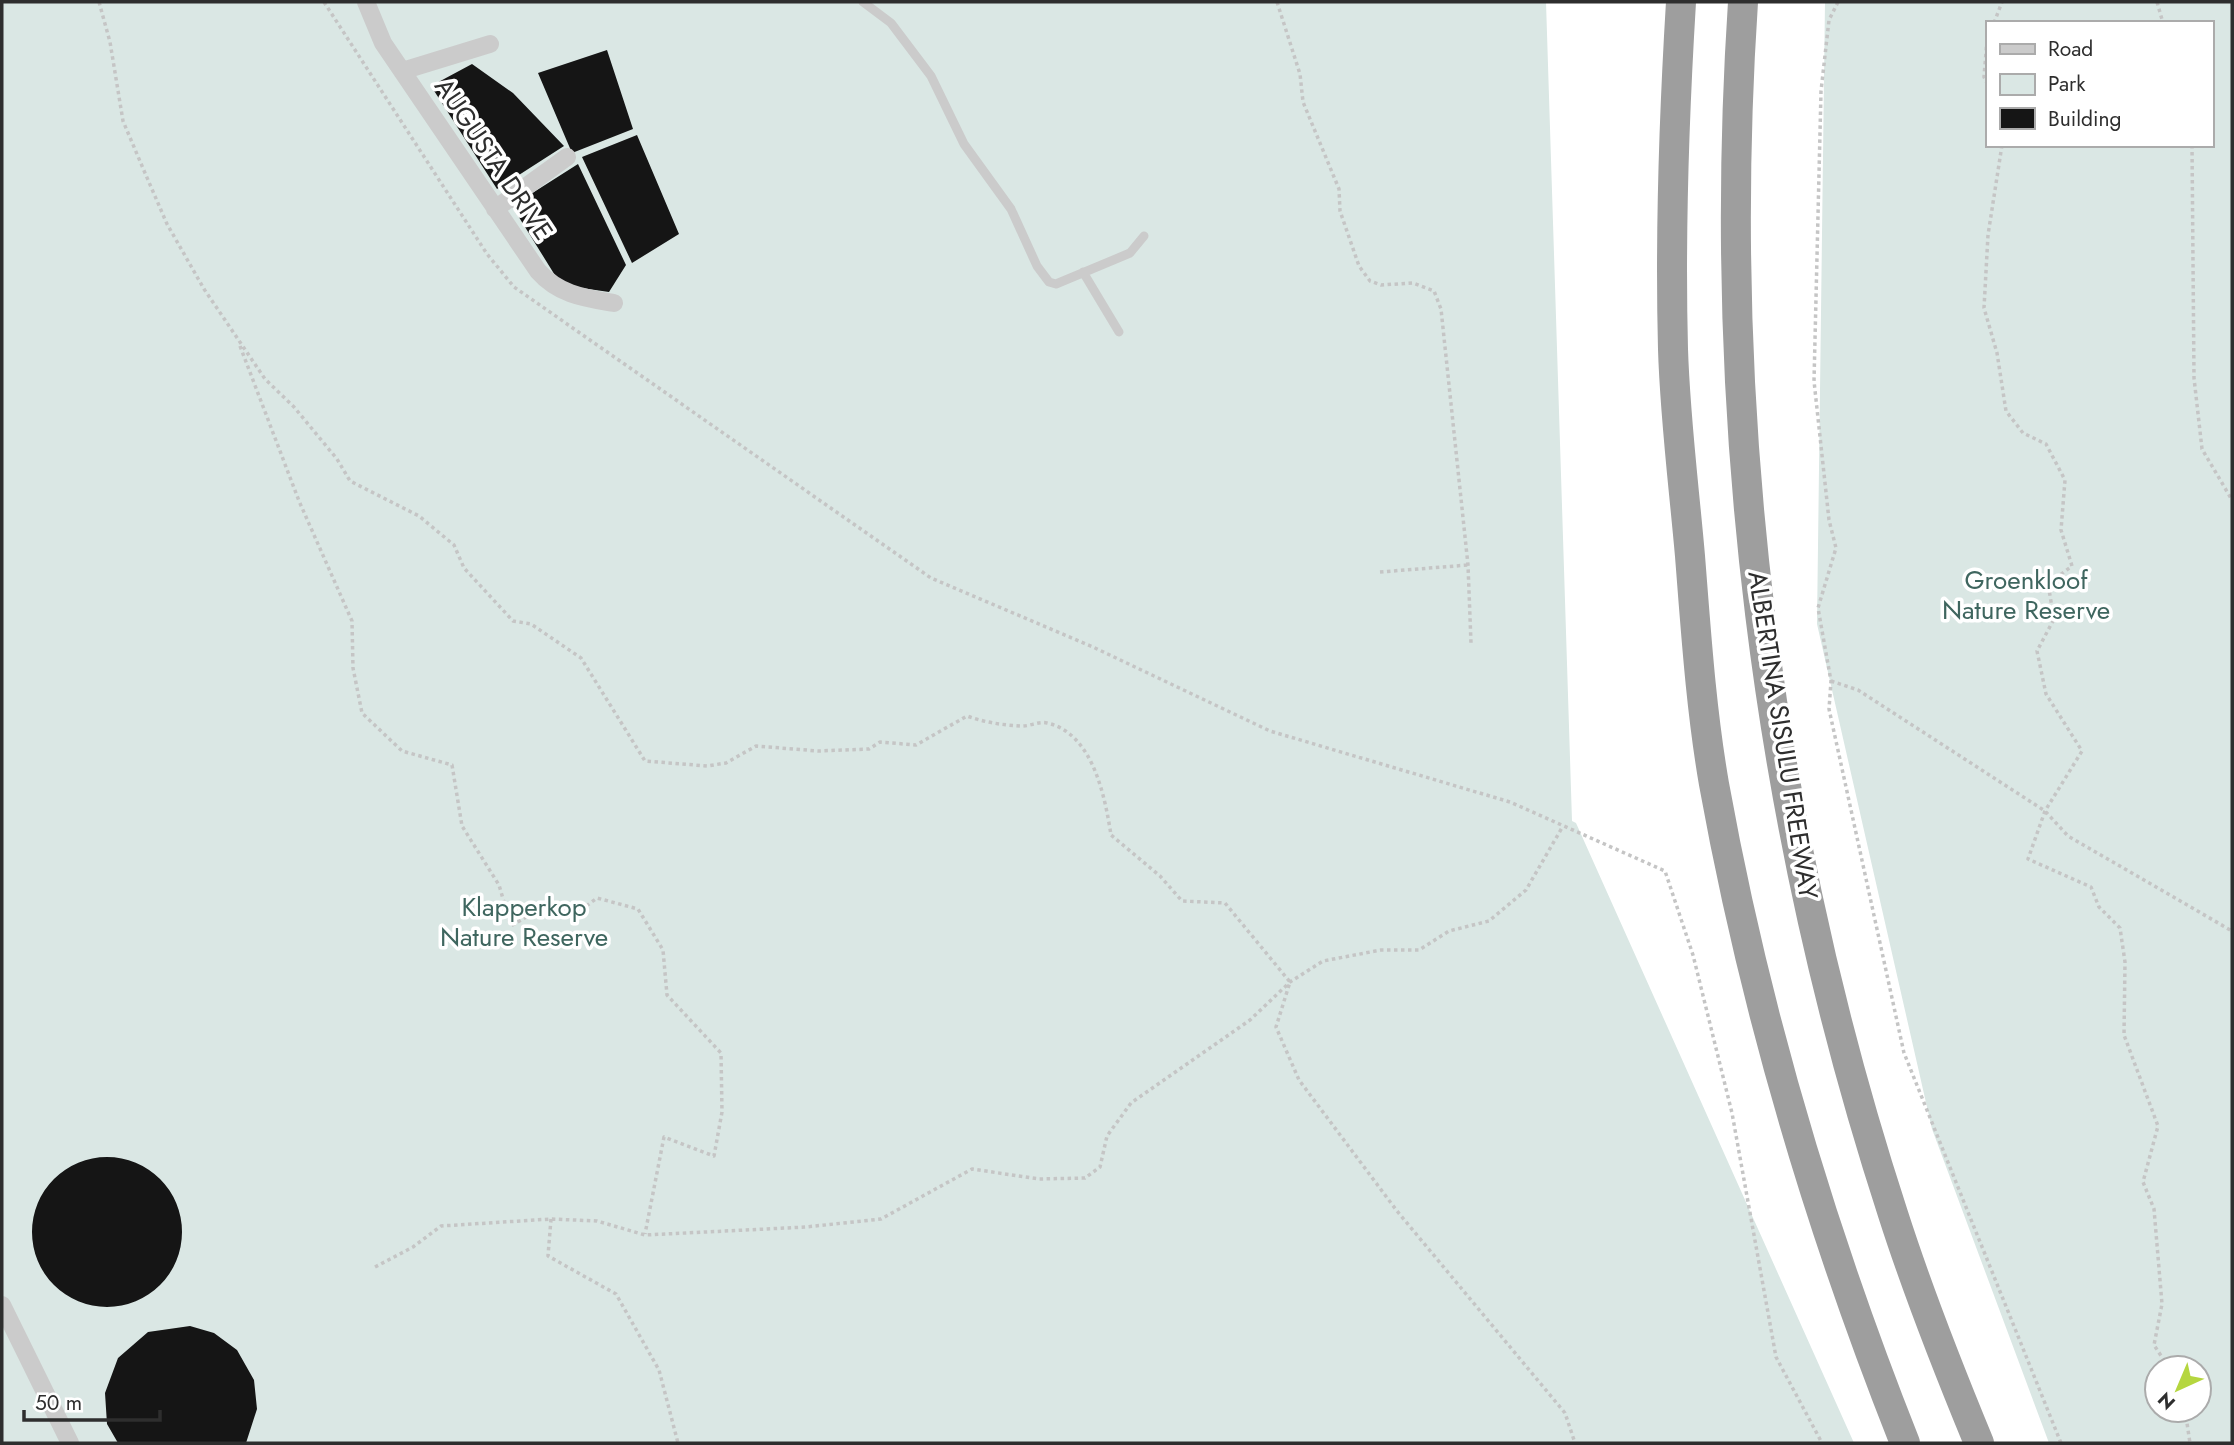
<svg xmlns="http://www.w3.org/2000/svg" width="2234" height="1445" font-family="Jost,sans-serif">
<rect width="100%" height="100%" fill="#fff"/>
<!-- green -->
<path fill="#dae7e4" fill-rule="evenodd" d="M 2,2 L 1546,2 L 1572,821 L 1576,823 L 1854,1443 L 2,1443 Z
M 1825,2 L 2232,2 L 2232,1443 L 2049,1443 L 1932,1129 L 1817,624 ZM 1987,23 L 2211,23 L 2211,145 L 1987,145 ZM 2157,1368 L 2199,1368 L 2199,1410 L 2157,1410 Z"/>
<!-- building -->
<path fill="#151515" d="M 607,50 L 633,129 L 572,153 L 538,73 Z
M 472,64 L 513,93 L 564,146 L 497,189 L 431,86 Z
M 637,135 L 679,234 L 632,263 L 582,157 Z
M 578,164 L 626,265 L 609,292 L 561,285 L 512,206 Z
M32 1232a75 75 0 1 1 150 0a75 75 0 1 1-150 0Z
M 190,1326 L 214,1333 L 237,1350 L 254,1380 L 257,1409 L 246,1443 L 118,1443 L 107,1424 L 105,1393 L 118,1358 L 148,1332 Z"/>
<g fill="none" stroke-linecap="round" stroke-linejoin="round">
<!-- path -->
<path stroke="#c5c5c5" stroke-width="3.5" stroke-dasharray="3.5 3.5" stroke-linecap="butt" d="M 99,2 L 110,42 L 123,121 L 145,173 L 167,224 L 204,289 L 265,379 L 294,407 L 337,459 L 350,481 L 419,516 L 454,545 L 464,568 L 513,621 L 531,624 L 581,658 L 645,761 L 707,766 L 726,763 L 756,746 L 818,751 L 869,749 L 880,742 L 916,745 L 967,716 C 983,722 1002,725 1020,726 C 1029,727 1038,721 1047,723 C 1093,733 1105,797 1111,835 L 1160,876 L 1182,901 L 1225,903 L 1290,982 L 1276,1027 L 1299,1080 L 1397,1211 L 1565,1413 L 1575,1443
M 324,2 L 487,254 L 514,287 L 931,578 L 1093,647 L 1270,731 L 1510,802 L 1665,871 L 1693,955 L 1732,1113 L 1776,1357 L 1822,1443
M 1277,2 L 1300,74 L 1303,102 L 1339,189 L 1340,211 L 1359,266 L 1370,281 L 1381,285 L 1413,283 L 1434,291 L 1441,309 L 1468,565 L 1471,643
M 1838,2 L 1829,20 L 1821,91 L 1814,381 L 1829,520 L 1836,548 L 1818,608 L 1831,681 L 1829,709 L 1904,1053 L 2061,1443
M 2157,2 L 2163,23
M 1994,23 L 2002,2
M 1987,40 L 1984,77 L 1987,83
M 2002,145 L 1988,235 L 1984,308 L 1997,353 L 2006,411 L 2023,433 L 2046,444 L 2065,480 L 2061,530 L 2072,566 L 2048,584 L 2054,619 L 2037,651 L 2046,694 L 2082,751 L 2045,811 L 2028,859 L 2091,887 L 2099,907 L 2120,928 L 2125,962 L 2124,1035 L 2158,1126 L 2143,1182 L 2154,1209 L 2162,1304 L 2154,1345 L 2169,1368
M 2192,145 L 2194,378 L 2202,449 L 2232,500
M 240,346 L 299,501 L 352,621 L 353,668 L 362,713 L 402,751 L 452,765 L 462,826 L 499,885 L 511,926 L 541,908 L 573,916 L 597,898 L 638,909 L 663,950 L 667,995 L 721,1053 L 722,1112 L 714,1156 L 664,1137 L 645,1234
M 1380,572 L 1468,565
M 1831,681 L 1858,690 L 2045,811 L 2068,836 L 2232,931
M 551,1219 L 548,1256 L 616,1294 L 659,1370 L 678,1443
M 375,1267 L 413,1247 L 441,1226 L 551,1219 L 597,1221 L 645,1235 L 806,1227 L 881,1219 L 972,1169 L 1039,1179 L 1085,1178 L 1100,1167 L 1107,1136 L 1131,1103 L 1250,1020 L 1290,982 L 1323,961 L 1381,950 L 1419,950 L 1449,931 L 1489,921 L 1526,890 L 1563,826
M 2185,1410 L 2190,1443"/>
<!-- service -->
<path stroke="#cbcbcb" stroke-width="9" d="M 863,2 L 891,23 L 931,76 L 964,144 L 1011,209 L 1037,266 L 1049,282 L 1056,284 L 1130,253 L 1144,236
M 1083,272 L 1119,332"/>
<!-- minor -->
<path stroke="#cbcbcb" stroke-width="18" d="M 366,2 L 383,43 L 538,271 C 559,295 585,298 614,303
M 402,71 L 490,44
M 495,209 L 567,157
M 2,1305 L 70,1443"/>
<!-- trunk -->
<path stroke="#9e9e9e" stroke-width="30" d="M 1681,2 C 1674,117 1670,234 1673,349 C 1675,418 1684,487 1690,556 C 1696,632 1701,709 1714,784 C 1755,1011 1820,1229 1905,1443
M 1743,2 C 1716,410 1766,825 1893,1214 C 1918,1292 1948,1368 1979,1443"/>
</g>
<g text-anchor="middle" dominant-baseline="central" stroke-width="7" stroke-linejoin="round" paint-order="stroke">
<!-- street labels -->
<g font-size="26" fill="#2e2e2e" stroke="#fff">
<text transform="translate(494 159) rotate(56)">AUGUSTA DRIVE</text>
<text transform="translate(1783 735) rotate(81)">ALBERTINA SISULU FREEWAY</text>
</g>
<!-- park labels -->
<g font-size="26" fill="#3f665f" stroke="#fff">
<text x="2026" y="580">Groenkloof<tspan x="2026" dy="30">Nature Reserve</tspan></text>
<text x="524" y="907">Klapperkop<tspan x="524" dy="30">Nature Reserve</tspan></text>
</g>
</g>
<!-- border -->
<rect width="2234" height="1445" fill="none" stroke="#2e2e2e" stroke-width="7"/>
<!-- legend -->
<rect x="1986" y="21" width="228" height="126" fill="#ffffff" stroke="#ababab" stroke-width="2"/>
<rect x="2000" y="44" width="35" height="10" fill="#cbcbcb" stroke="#ababab" stroke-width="2"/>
<text x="2048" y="56" font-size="21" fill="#2e2e2e">Road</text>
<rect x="2000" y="74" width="35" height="21" fill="#dae7e4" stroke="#ababab" stroke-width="2"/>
<text x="2048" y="91" font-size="21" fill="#2e2e2e">Park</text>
<rect x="2000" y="108" width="35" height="21" fill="#151515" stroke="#ababab" stroke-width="2"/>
<text x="2048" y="126" font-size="21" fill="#2e2e2e">Building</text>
<!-- north arrow -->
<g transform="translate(2178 1389) rotate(224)"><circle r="33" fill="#ffffff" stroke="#ababab" stroke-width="2"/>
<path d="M0-5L12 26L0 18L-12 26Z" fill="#b5d63f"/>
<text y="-10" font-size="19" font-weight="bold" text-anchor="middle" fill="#2e2e2e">N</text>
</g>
<!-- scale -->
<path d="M24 1410v10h136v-10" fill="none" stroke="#2e2e2e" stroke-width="3.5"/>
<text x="35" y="1410" font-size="21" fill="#2e2e2e" stroke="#ffffff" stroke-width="5" paint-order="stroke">50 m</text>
</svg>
